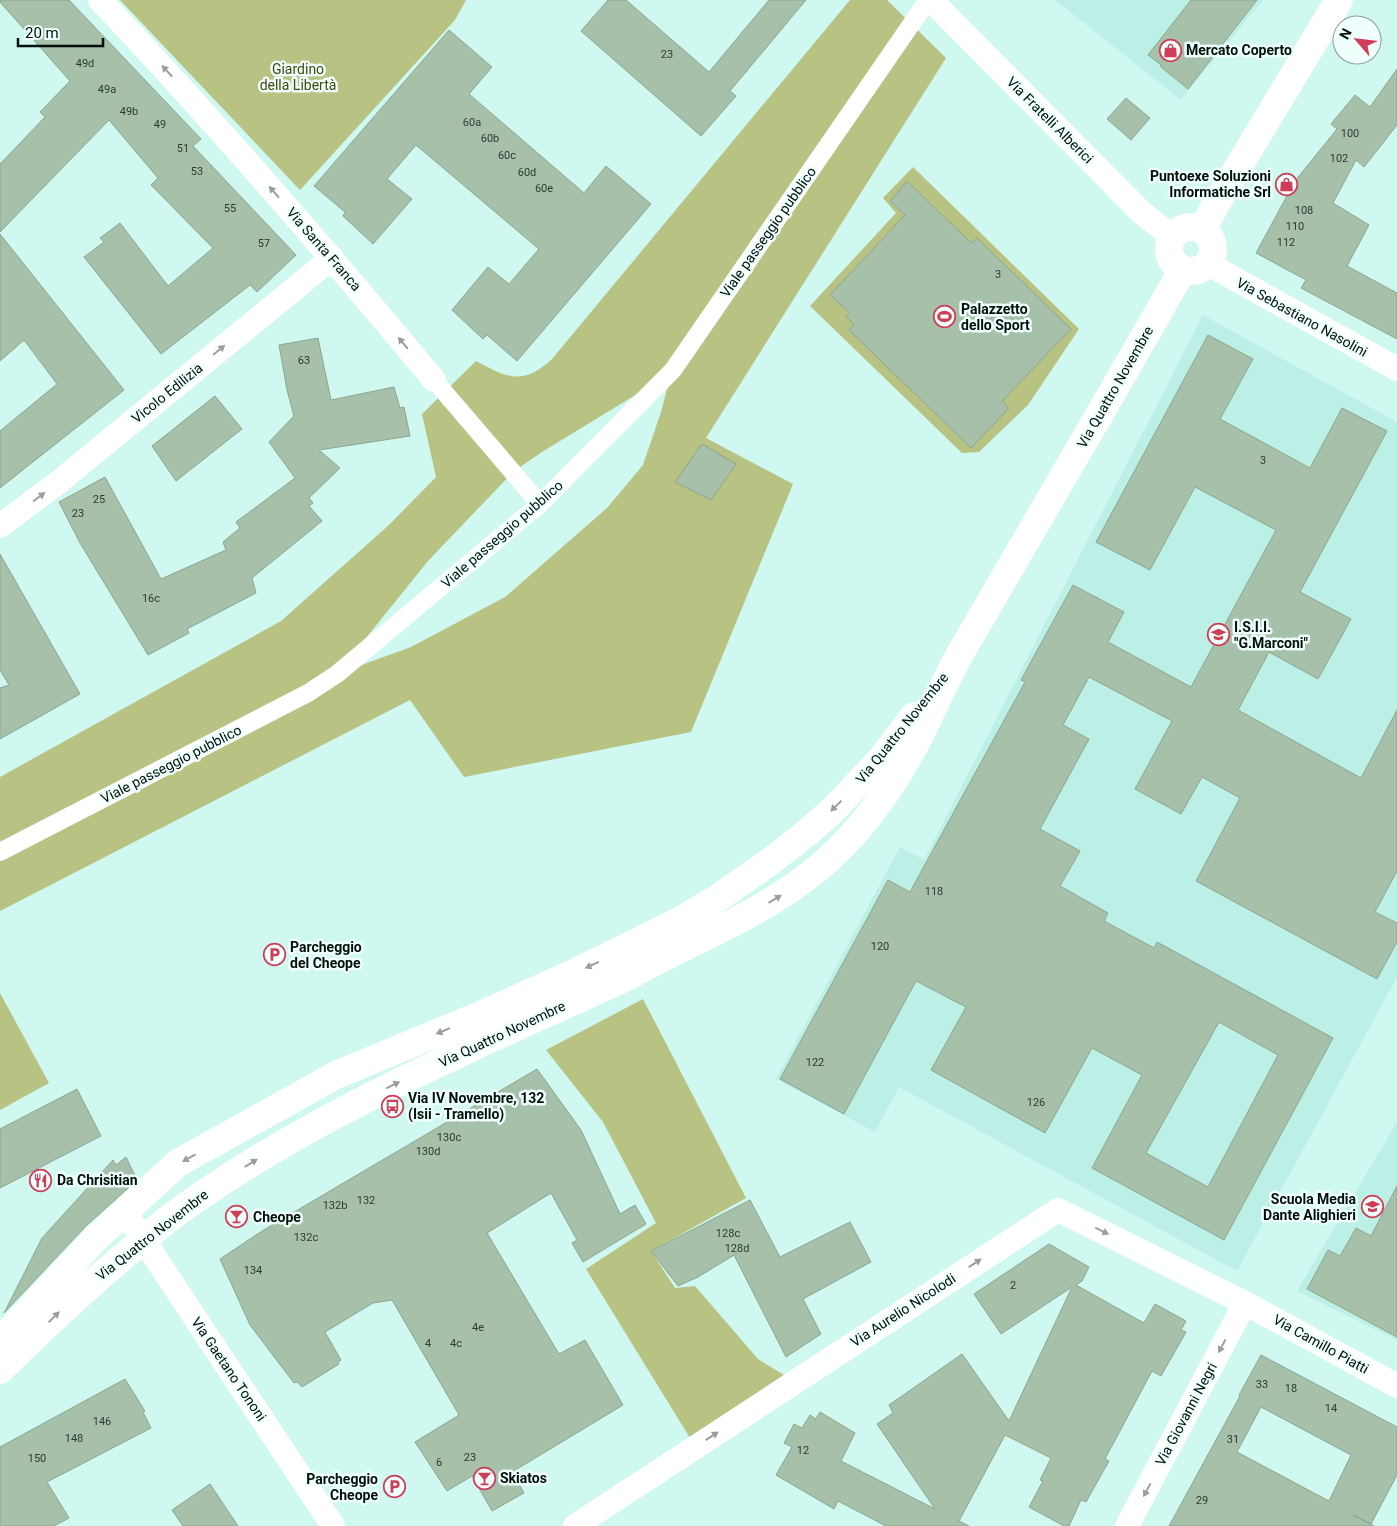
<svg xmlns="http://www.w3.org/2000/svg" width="1397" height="1526" font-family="Roboto,sans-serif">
<rect width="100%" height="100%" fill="#cff8f0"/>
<!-- built -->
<path fill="#bcefe5" d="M 1055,0 L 1263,0 L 1181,100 Z
M 1203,315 L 1397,422 L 1397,977 L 1237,1271 L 899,1087 L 875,1132 L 776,1079 L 900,847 L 924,860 Z
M 1397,1122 L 1397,1340 L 1297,1291 Z"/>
<!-- green -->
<path fill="#b8c283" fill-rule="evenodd" d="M 120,0 L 466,0 L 455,20 L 300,190 Z
M 850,0 L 887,0 L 946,58 L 706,438 L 793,484 L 691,732 L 464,777 L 410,700 L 0,911 L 0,777 L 281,621 L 389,525 L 436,477 L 422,414 L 476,361 C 508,378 523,386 552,359 ZM 672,370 L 661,412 L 643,465 L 607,508 L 505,597 L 411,647 L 337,674 L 428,561 L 513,472 L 542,452 L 637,394 Z
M 913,167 L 1079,329 L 1028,405 L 979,452 L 962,453 L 810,306 L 896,213 L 883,198 Z
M 0,993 L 49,1083 L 0,1110 Z
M 643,999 L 746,1198 L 651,1251 L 675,1288 L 695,1286 L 758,1359 L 784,1375 L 690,1438 L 586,1269 L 656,1223 L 603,1122 L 546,1050 Z"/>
<!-- building -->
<path fill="#a6c0a9" stroke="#8ca690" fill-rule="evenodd" d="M 0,0 L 69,0 L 201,139 L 193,146 L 296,255 L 257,292 L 250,285 L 161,354 L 84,257 L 104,242 L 100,238 L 120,223 L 168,286 L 213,248 L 151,185 L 158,178 L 109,120 L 0,232 L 0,164 L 45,117 L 40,112 L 70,81 L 0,2 Z
M 608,0 L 626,0 L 709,72 L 769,0 L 806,0 L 730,91 L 736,96 L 701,136 L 581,31 Z
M 1191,0 L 1257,0 L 1188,89 L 1161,67 L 1161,65 L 1148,55 Z
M 449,30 L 492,67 L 469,94 L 584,193 L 606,166 L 651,204 L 517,361 L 487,335 L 483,339 L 452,310 L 488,267 L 509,284 L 539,249 L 416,145 L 387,179 L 412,199 L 373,244 L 343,216 L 345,212 L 314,186 Z
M 1397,69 L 1397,125 L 1364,167 L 1356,160 L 1333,203 L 1369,225 L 1347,266 L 1397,293 L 1397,339 L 1301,288 L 1306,280 L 1256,253 L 1295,181 L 1337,129 L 1331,124 L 1355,95 L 1370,107 Z
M 1126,98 L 1150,118 L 1131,140 L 1107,119 Z
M 907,181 L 971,243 L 977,238 L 1071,329 L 1002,401 L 1009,408 L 971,448 L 849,330 L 854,325 L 846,317 L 850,313 L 830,295 L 905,215 L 890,201 Z
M 0,234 L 124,390 L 0,488 L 0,431 L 57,384 L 24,340 L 0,361 Z
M 1208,335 L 1253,359 L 1220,419 L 1310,468 L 1342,408 L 1387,431 L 1300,592 L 1351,619 L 1318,679 L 1269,652 L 1238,710 L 1361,778 L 1397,710 L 1397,871 L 1375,912 L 1397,923 L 1397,942 L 1377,979 L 1196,881 L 1240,798 L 1202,777 L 1181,814 L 1135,789 L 1172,721 L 1089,677 L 1063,725 L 1089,739 L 1040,829 L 1080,851 L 1060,886 L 1108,913 L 1104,921 L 1154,948 L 1157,942 L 1333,1038 L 1224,1240 L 1092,1168 L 1142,1075 L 1092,1048 L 1045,1133 L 931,1070 L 966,1007 L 916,981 L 844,1114 L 780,1079 L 888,880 L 910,892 L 1025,682 L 1021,680 L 1073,585 L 1124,612 L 1108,642 L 1191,687 L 1276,530 L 1195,487 L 1150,570 L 1096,542 ZM 1219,1022 L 1278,1055 L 1208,1187 L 1146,1153 Z
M 318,338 L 331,400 L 394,387 L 400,408 L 404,407 L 410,436 L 319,450 L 340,468 L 309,498 L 313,503 L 309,506 L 322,521 L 252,578 L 256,593 L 187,629 L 189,633 L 148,655 L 80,543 L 59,502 L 105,477 L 161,579 L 226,550 L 223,542 L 240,528 L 236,522 L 295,478 L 269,442 L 294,416 L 287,390 L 279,345 Z
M 215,396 L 242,429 L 176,481 L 152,446 Z
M 702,444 L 736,464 L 711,500 L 675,482 Z
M 0,554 L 80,694 L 0,739 L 0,688 L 9,685 L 0,670 Z
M 537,1069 L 581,1130 L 620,1214 L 635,1205 L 646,1224 L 583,1262 L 572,1243 L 577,1240 L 551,1193 L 487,1233 L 559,1354 L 585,1340 L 623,1405 L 512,1472 L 524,1493 L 492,1511 L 472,1476 L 447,1491 L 415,1442 L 459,1415 L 392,1300 L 373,1303 L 325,1332 L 341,1360 L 338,1362 L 339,1364 L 302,1387 L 297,1382 L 294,1383 L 250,1325 L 220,1259 L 262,1231 Z
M 77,1089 L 101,1136 L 0,1188 L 0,1129 Z
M 126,1157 L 137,1180 L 86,1226 L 4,1313 L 42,1238 L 113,1160 L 116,1165 Z
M 1397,1186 L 1397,1337 L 1307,1289 L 1328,1250 L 1340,1256 L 1356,1228 L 1371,1236 Z
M 750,1200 L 780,1257 L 850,1222 L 871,1262 L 803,1299 L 821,1334 L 786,1357 L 734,1255 L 698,1277 L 678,1286 L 651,1251 Z
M 1049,1244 L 1089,1267 L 1082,1281 L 1076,1285 L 1144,1323 L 1155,1304 L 1186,1321 L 1181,1330 L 1186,1332 L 1161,1376 L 1152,1371 L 1105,1459 L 1109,1461 L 1086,1502 L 1081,1500 L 1069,1526 L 1064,1526 L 1029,1507 L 1043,1481 L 1040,1480 L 1051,1458 L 1005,1435 L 959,1521 L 969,1526 L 886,1526 L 838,1501 L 834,1509 L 776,1475 L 792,1447 L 784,1443 L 794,1424 L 802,1428 L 810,1415 L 816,1419 L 820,1412 L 855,1433 L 841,1461 L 935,1509 L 877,1424 L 893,1413 L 889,1405 L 962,1354 L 1009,1421 L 1072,1287 L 1001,1334 L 974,1294 Z
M 1261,1355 L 1397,1427 L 1397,1475 L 1371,1524 L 1353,1515 L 1374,1526 L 1169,1526 L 1240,1396 L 1239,1395 ZM 1261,1407 L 1351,1455 L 1329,1501 L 1237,1452 Z
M 125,1379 L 145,1411 L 143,1412 L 151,1428 L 47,1482 L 69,1518 L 54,1526 L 0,1526 L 0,1447 Z
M 210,1484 L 238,1526 L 183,1526 L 172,1510 Z"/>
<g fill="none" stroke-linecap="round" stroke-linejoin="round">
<!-- pedestrian -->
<path stroke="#fff" stroke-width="18" d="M 434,380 L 540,504
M 0,852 L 308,693 L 337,674 L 540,504 L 673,370 L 928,0"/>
<!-- minor -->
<path stroke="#fff" stroke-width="24" d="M 100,0 C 216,123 326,250 434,380
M 931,0 L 1142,213 L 1173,237
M 1209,262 L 1219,270 L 1397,369
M 0,526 L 60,481 L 332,258
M 125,1212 L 333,1526
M 575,1526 L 1058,1210 L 1245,1303 L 1397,1386
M 1127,1526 L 1245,1303"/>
<!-- secondary -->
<path stroke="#fff" stroke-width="28" d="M1169 249a22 22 0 1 1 44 0a22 22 0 1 1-44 0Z
M 1202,230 L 1216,204 L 1339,0
M 0,1341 L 97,1237 L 178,1163 L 336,1075 L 476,1017 L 574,973 L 681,920 L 718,898 L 771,861 L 808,832 L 835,808 L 882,758 L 914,716
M 0,1370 C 44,1327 88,1285 136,1246 C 153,1231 170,1217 189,1204 C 271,1146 361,1099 452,1057 C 508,1030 564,1006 620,980 C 640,970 660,959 680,949 C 727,926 776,903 817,869 C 861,833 893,787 919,737 C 933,709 945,681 960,654 C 1034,526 1110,398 1183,269"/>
</g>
<!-- one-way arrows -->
<defs><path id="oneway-solid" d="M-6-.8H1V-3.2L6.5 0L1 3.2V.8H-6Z" transform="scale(1.25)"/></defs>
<g fill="#9a9f9e">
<use href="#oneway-solid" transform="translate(167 71) rotate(-133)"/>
<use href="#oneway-solid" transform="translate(274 192) rotate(-131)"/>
<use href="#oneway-solid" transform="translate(403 343) rotate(-130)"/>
<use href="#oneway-solid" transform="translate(219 350) rotate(-39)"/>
<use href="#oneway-solid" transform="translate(39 497) rotate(-37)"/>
<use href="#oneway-solid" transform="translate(836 806) rotate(136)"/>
<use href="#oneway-solid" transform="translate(775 899) rotate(-31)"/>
<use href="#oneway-solid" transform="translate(592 965) rotate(155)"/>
<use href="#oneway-solid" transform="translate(443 1031) rotate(157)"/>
<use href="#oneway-solid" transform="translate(393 1085) rotate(-26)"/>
<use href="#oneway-solid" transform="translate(189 1158) rotate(151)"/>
<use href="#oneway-solid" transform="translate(251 1163) rotate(-32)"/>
<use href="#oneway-solid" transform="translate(1102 1231) rotate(26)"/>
<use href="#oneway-solid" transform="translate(975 1263) rotate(-33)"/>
<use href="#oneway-solid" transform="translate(54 1317) rotate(-44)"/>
<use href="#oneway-solid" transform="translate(1222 1346) rotate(118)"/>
<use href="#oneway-solid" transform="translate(712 1436) rotate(-33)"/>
<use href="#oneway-solid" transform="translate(1147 1490) rotate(118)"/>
</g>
<!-- icons -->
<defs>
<symbol id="shop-ring" viewBox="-11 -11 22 22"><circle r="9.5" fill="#effffc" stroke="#cf3e56" stroke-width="1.5"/><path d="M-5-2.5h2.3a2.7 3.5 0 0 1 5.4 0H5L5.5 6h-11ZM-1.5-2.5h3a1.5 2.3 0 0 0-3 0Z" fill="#cf3e56"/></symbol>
<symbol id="stadium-ring" viewBox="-11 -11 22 22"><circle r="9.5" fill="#effffc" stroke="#cf3e56" stroke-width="1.5"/><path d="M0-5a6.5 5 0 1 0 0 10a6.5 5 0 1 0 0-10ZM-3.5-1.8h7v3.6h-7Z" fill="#cf3e56"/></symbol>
<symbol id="school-ring" viewBox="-11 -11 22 22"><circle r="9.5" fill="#effffc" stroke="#cf3e56" stroke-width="1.5"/><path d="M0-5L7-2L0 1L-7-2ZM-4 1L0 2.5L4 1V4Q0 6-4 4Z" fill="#cf3e56"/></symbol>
<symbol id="parking-ring" viewBox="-11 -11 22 22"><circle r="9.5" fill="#effffc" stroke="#cf3e56" stroke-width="1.5"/><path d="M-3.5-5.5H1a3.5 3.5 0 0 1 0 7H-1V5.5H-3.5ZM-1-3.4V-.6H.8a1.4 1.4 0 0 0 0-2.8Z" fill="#cf3e56"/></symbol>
<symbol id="bus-ring" viewBox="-11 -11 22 22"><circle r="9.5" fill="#effffc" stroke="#cf3e56" stroke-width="1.5"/><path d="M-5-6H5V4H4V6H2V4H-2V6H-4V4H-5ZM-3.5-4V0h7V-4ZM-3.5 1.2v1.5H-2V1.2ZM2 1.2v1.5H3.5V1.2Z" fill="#cf3e56"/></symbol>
<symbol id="restaurant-ring" viewBox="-11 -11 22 22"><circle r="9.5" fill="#effffc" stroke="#cf3e56" stroke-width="1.5"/><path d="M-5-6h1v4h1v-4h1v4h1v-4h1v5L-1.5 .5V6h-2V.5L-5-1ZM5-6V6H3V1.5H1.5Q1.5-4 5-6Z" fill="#cf3e56"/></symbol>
<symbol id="bar-ring" viewBox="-11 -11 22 22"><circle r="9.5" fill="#effffc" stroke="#cf3e56" stroke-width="1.5"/><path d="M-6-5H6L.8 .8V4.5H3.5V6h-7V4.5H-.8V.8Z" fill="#cf3e56"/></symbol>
</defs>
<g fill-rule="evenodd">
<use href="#shop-ring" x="1158" y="38" width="25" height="25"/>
<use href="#shop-ring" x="1274" y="172" width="25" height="25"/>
<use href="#stadium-ring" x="932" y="304" width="25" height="25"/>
<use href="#school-ring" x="1206" y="622" width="25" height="25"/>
<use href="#parking-ring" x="262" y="942" width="25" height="25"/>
<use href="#bus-ring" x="380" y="1094" width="25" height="25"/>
<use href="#restaurant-ring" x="28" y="1168" width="25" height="25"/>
<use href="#school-ring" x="1360" y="1194" width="25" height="25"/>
<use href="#bar-ring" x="224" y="1204" width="25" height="25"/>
<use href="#bar-ring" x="472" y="1466" width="25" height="25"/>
<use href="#parking-ring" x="382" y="1474" width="25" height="25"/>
</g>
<g text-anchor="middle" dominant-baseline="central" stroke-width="5" stroke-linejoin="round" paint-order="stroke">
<!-- number labels -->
<g font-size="11" fill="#2c3b34">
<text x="667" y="54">23</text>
<text x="85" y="63">49d</text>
<text x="107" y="89">49a</text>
<text x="129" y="111">49b</text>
<text x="472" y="122">60a</text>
<text x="160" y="124">49</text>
<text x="1350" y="133">100</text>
<text x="490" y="138">60b</text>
<text x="183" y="148">51</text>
<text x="507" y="155">60c</text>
<text x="1339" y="158">102</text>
<text x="197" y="171">53</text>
<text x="527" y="172">60d</text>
<text x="544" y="188">60e</text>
<text x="230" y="208">55</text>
<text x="1304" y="210">108</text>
<text x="1295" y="226">110</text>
<text x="1286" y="242">112</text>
<text x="264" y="243">57</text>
<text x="998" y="274">3</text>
<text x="304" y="360">63</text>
<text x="1263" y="460">3</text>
<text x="99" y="499">25</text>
<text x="78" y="513">23</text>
<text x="151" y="598">16c</text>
<text x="934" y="891">118</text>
<text x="880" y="946">120</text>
<text x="815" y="1062">122</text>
<text x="1036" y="1102">126</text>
<text x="449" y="1137">130c</text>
<text x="428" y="1151">130d</text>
<text x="366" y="1200">132</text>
<text x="335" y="1205">132b</text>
<text x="728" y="1233">128c</text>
<text x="306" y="1237">132c</text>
<text x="737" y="1248">128d</text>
<text x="253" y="1270">134</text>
<text x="1013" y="1285">2</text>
<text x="478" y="1327">4e</text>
<text x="428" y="1343">4</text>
<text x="456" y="1343">4c</text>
<text x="1262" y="1384">33</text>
<text x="1291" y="1388">18</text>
<text x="1331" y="1408">14</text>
<text x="102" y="1421">146</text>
<text x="74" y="1438">148</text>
<text x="1233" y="1439">31</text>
<text x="803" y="1450">12</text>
<text x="470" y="1457">23</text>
<text x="37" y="1458">150</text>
<text x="439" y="1462">6</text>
<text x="1202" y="1500">29</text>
</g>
<!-- poi labels -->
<g font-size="14" font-weight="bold" fill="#030f0d" stroke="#effffc" text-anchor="start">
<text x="1186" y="50">Mercato Coperto</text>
<text x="1271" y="176" text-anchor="end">Puntoexe Soluzioni<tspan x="1271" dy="16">Informatiche Srl</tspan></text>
<text x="961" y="309">Palazzetto<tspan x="961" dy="16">dello Sport</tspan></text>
<text x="1234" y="627">I.S.I.I.<tspan x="1234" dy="16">"G.Marconi"</tspan></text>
<text x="290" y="947">Parcheggio<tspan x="290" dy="16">del Cheope</tspan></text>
<text x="408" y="1098">Via IV Novembre, 132<tspan x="408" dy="16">(Isii - Tramello)</tspan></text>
<text x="57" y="1180">Da Chrisitian</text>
<text x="1356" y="1199" text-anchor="end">Scuola Media<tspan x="1356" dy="16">Dante Alighieri</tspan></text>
<text x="253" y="1217">Cheope</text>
<text x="500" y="1478">Skiatos</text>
<text x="378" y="1479" text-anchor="end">Parcheggio<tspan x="378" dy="16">Cheope</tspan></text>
</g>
<!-- park labels -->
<g font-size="14" fill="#43490d" stroke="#effffc">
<text x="298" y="69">Giardino<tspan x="298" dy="16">della Libertà</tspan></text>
</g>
<!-- street labels -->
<g font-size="14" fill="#030f0d" stroke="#effffc">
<text transform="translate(1050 120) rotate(45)">Via Fratelli Alberici</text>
<text transform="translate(768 232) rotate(-55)">Viale passeggio pubblico</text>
<text transform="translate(324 249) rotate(49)">Via Santa Franca</text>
<text transform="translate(1302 317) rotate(29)">Via Sebastiano Nasolini</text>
<text transform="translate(1115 387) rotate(-60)">Via Quattro Novembre</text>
<text transform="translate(167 393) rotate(-39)">Vicolo Edilizia</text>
<text transform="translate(502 534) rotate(-41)">Viale passeggio pubblico</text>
<text transform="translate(902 728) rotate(-51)">Via Quattro Novembre</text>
<text transform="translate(171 764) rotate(-27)">Viale passeggio pubblico</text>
<text transform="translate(502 1034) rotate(-25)">Via Quattro Novembre</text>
<text transform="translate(152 1235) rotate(-38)">Via Quattro Novembre</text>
<text transform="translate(903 1310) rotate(-33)">Via Aurelio Nicolodi</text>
<text transform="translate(1321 1344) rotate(29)">Via Camillo Piatti</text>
<text transform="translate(229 1369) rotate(56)">Via Gaetano Tononi</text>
<text transform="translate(1186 1414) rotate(-62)">Via Giovanni Negri</text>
</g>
</g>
<!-- north arrow -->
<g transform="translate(1357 40) rotate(298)"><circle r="24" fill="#effffc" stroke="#919f9c"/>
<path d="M0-4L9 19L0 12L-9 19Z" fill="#cf3e56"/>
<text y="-8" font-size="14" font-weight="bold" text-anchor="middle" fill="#030f0d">N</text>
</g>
<!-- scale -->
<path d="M18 38v8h85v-8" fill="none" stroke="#030f0d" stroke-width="2.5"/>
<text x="25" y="38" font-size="15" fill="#030f0d" stroke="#effffc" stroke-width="4" paint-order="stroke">20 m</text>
</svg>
